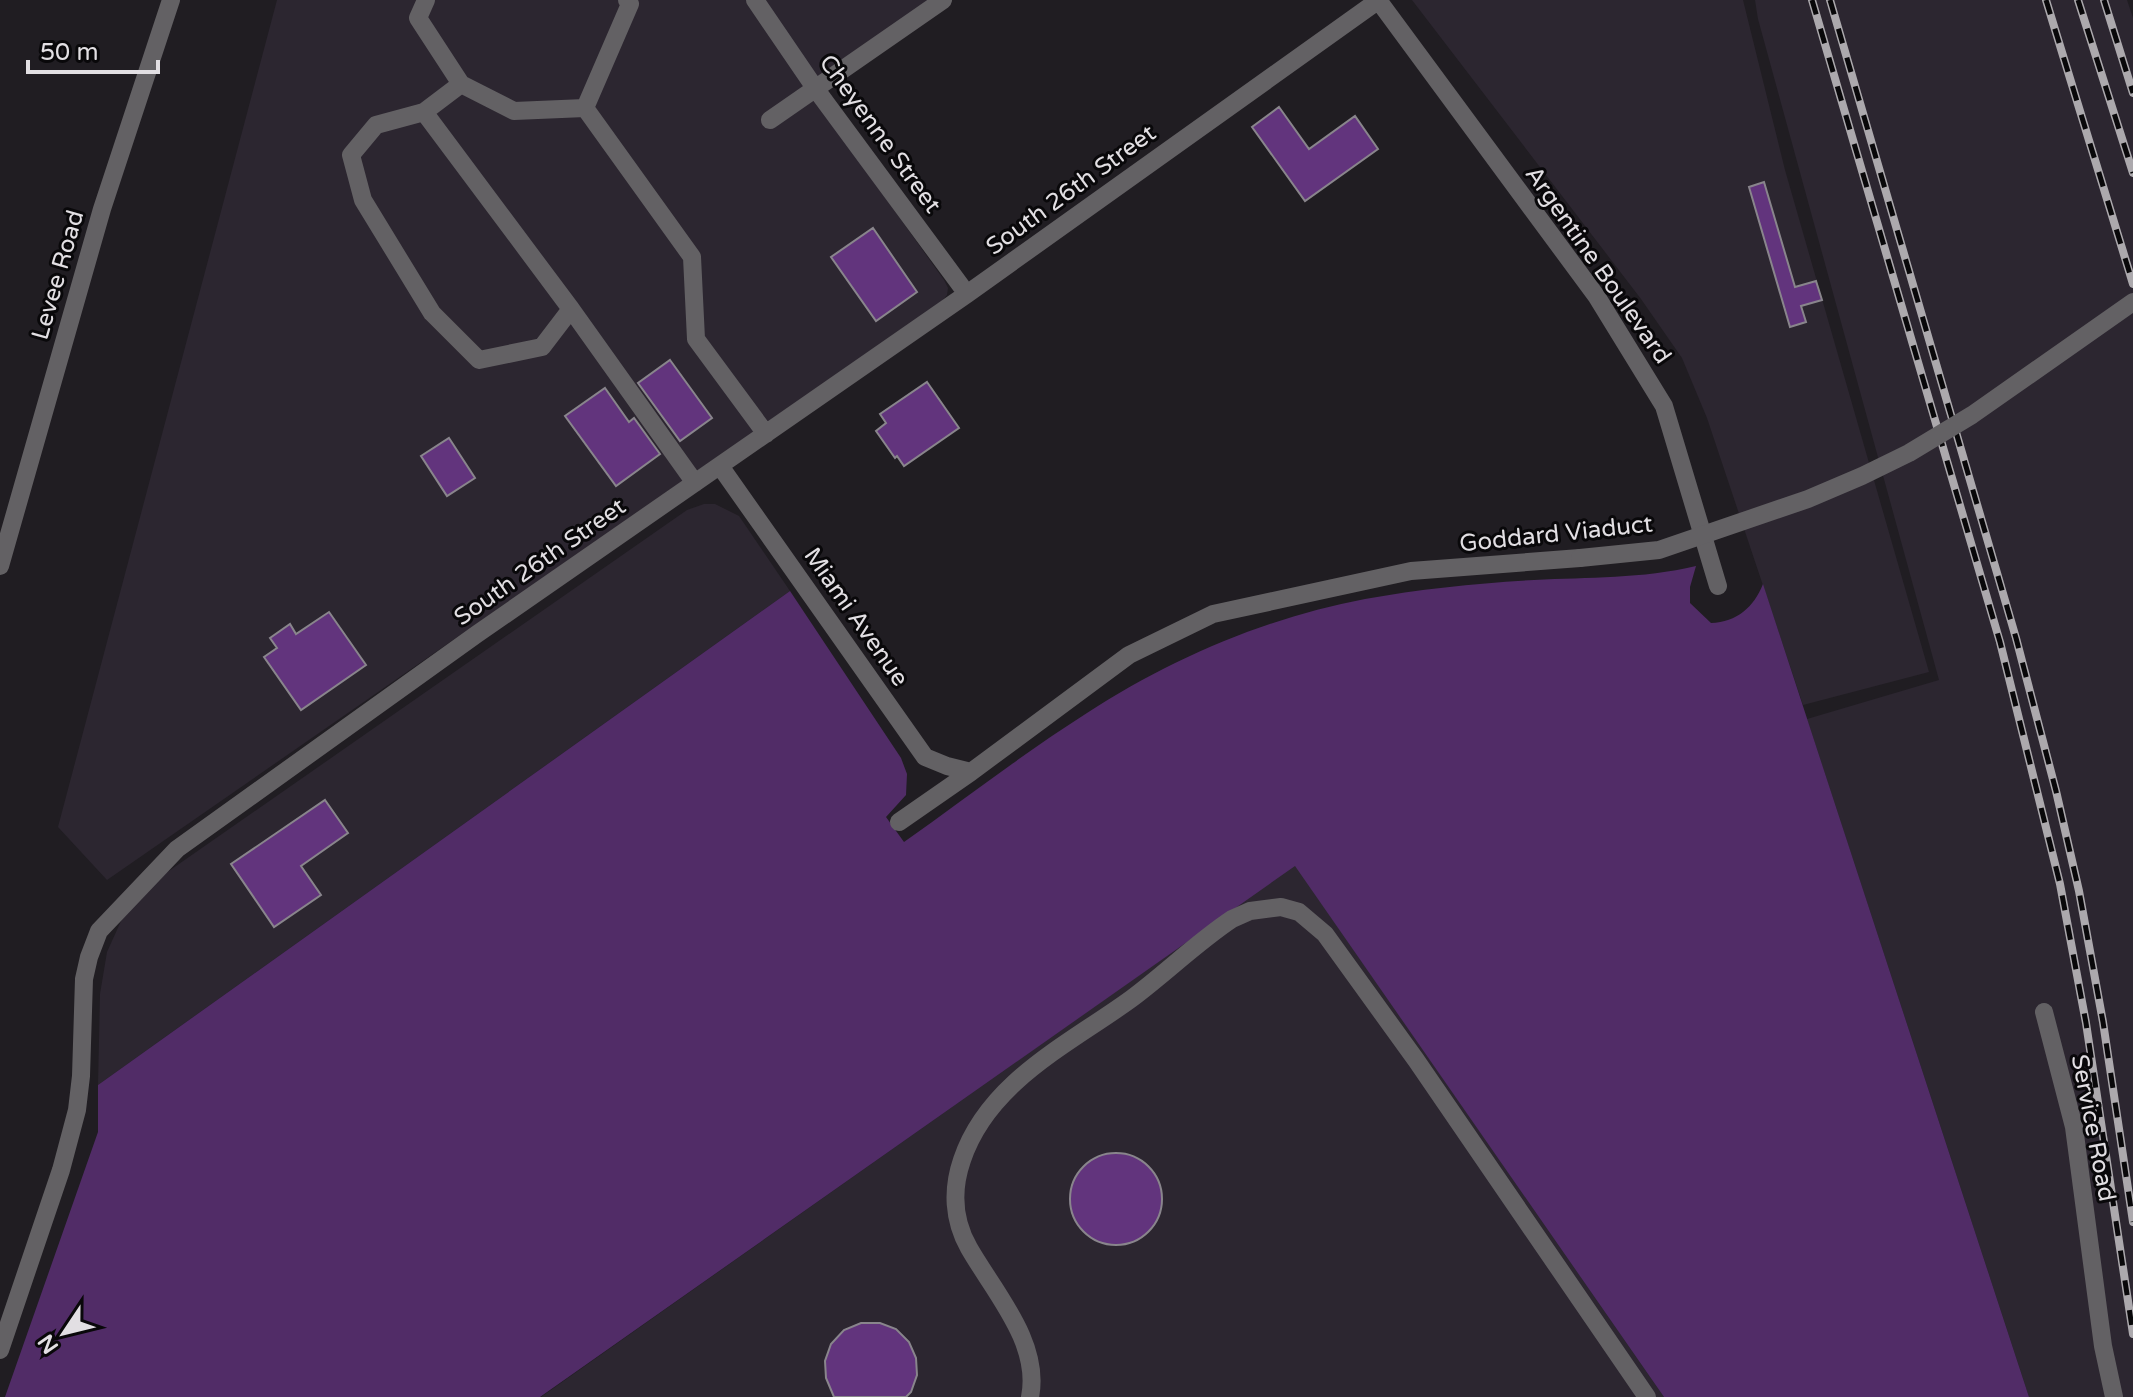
<svg xmlns="http://www.w3.org/2000/svg" width="2133" height="1397" font-family="'Varela Round',sans-serif">
<rect width="100%" height="100%" fill="#201d22"/>
<!-- built -->
<path fill="#2c2630" d="M 277,0 L 930,0 L 805,85 L 944,280 L 948,288 L 947,295 L 942,301 L 107,880 L 58,827 Z
M 1412,0 L 1743,0 L 1785,170 L 1929,672 L 1803,705 L 1707,418 L 1682,358 L 1641,299 Z
M 1755,0 L 2127,0 L 2133,18 L 2133,1397 L 2029,1397 L 1807,719 L 1939,680 L 1758,19 Z
M 704,504 L 715,504 L 739,516 L 790,591 L 98,1085 L 100,994 L 107,952 L 126,910 L 156,880 L 687,510 Z
M 1295,865 L 1664,1397 L 541,1397 Z"/>
<!-- green -->
<path fill="#512c67" d="M 1696,566 L 1690,587 L 1690,603 L 1711,623 C 1737,622 1754,607 1763,584 L 2029,1397 L 1664,1397 L 1295,866 L 540,1397 L 5,1397 L 98,1132 L 98,1085 L 790,591 L 901,758 L 907,774 L 906,795 L 886,817 L 904,842 C 965,799 1024,753 1087,713 C 1170,659 1268,617 1365,599 C 1420,589 1478,583 1534,580 C 1589,577 1642,579 1696,566 Z"/>
<!-- building -->
<path fill="#62347d" stroke="#89858c" stroke-width="2" d="M 1279,107 L 1309,149 L 1355,116 L 1378,149 L 1305,201 L 1252,127 Z
M 1764,182 L 1795,287 L 1816,281 L 1822,300 L 1801,306 L 1806,322 L 1790,327 L 1749,187 Z
M 873,228 L 917,292 L 876,321 L 831,257 Z
M 670,360 L 712,418 L 680,441 L 638,383 Z
M 927,382 L 959,428 L 904,466 L 897,456 L 895,458 L 876,431 L 886,423 L 880,414 Z
M 605,388 L 629,422 L 634,418 L 660,454 L 616,486 L 565,416 Z
M 449,438 L 475,478 L 447,496 L 421,456 Z
M 329,612 L 366,665 L 301,710 L 264,657 L 277,648 L 270,638 L 290,624 L 296,634 Z
M 325,800 L 348,833 L 301,866 L 321,895 L 274,927 L 231,864 Z
M1070 1199a46 46 0 1 1 92 0a46 46 0 1 1-92 0Z
M 861,1323 L 880,1323 L 896,1329 L 909,1342 L 916,1358 L 917,1375 L 911,1392 L 906,1397 L 834,1397 L 826,1378 L 825,1361 L 831,1344 L 844,1330 Z"/>
<g fill="none" stroke-linecap="round" stroke-linejoin="round">
<!-- minor -->
<path stroke="#636164" stroke-width="18" d="M 627,0 L 630,4 L 585,108 L 692,257 L 696,339 L 766,434
M 755,0 L 815,88 L 967,294
M 1378,0 L 1597,297 L 1664,406 L 1718,586
M 461,84 L 514,111 L 585,108
M 424,112 L 461,84 L 418,18 L 426,0
M 770,120 L 943,0
M 571,309 L 424,112 L 376,125 L 351,155 L 363,200 L 432,313 L 479,360 L 542,347 L 571,309 L 695,483
M 720,466 L 925,757 L 947,766 L 971,772
M 0,566 L 102,209 L 171,0
M 899,822 L 971,772 L 1129,655 L 1213,614 L 1411,571 L 1580,558
M 2044,1012 L 2074,1127 L 2103,1346 L 2114,1397
M 0,1350 L 61,1170 L 77,1110 L 81,1076 L 84,979 L 89,957 L 99,931 L 177,849 L 477,634 L 967,294 L 1379,0
M 1030,1397 C 1041,1343 994,1292 969,1248 C 953,1220 952,1189 962,1160 C 988,1082 1069,1044 1131,999 C 1166,973 1196,943 1232,919 L 1250,911 L 1281,907 L 1299,912 L 1325,934 L 1416,1060 L 1647,1397"/>
<defs>
<path id="rail" d="M 1812,0 L 2000,642 L 2060,884 L 2086,1023 L 2133,1334
M 1830,0 L 2016,638 L 2056,791 L 2079,891 L 2103,1022 L 2133,1222
M 2046,0 L 2133,284
M 2078,0 L 2133,173
M 2104,0 L 2133,93"/>
</defs>
<!-- rail casing -->
<use href="#rail" stroke="#aca9ad" stroke-width="8"/>
<!-- rail -->
<use href="#rail" stroke="#09080a" stroke-width="5" stroke-dasharray="15" stroke-linecap="butt"/>
<!-- minor-bridge -->
<path stroke="#636164" stroke-width="18" d="M 1580,558 L 1659,550 L 1808,499 L 1862,476 L 1909,453 L 1972,415 L 2133,302"/>
</g>
<g text-anchor="middle" dominant-baseline="central" stroke-width="6" stroke-linejoin="round" paint-order="stroke">
<!-- street labels -->
<g font-size="24" fill="#e2dfe3" stroke="#09080a">
<text transform="translate(880 134) rotate(54)">Cheyenne Street</text>
<text transform="translate(1071 190) rotate(-36)">South 26th Street</text>
<text transform="translate(1598 265) rotate(55)">Argentine Boulevard</text>
<text transform="translate(58 275) rotate(-74)">Levee Road</text>
<text transform="translate(1556 534) rotate(-6)">Goddard Viaduct</text>
<text transform="translate(540 562) rotate(-35)">South 26th Street</text>
<text transform="translate(856 617) rotate(55)">Miami Avenue</text>
<text transform="translate(2093 1128) rotate(79)">Service Road</text>
</g>
</g>
<!-- north arrow -->
<g transform="translate(64 1333) rotate(235)" stroke="#09080a" stroke-width="6" paint-order="stroke">
<path d="M0-6L14 30L0 20L-14 30Z" fill="#e2dfe3"/>
<text y="-12" font-size="22" font-weight="bold" text-anchor="middle" fill="#e2dfe3">N</text>
</g>
<!-- scale -->
<path d="M28 60v12h130v-12" fill="none" stroke="#e2dfe3" stroke-width="4"/>
<text x="40" y="60" font-size="24" fill="#e2dfe3" stroke="#09080a" stroke-width="6" paint-order="stroke">50 m</text>
</svg>
